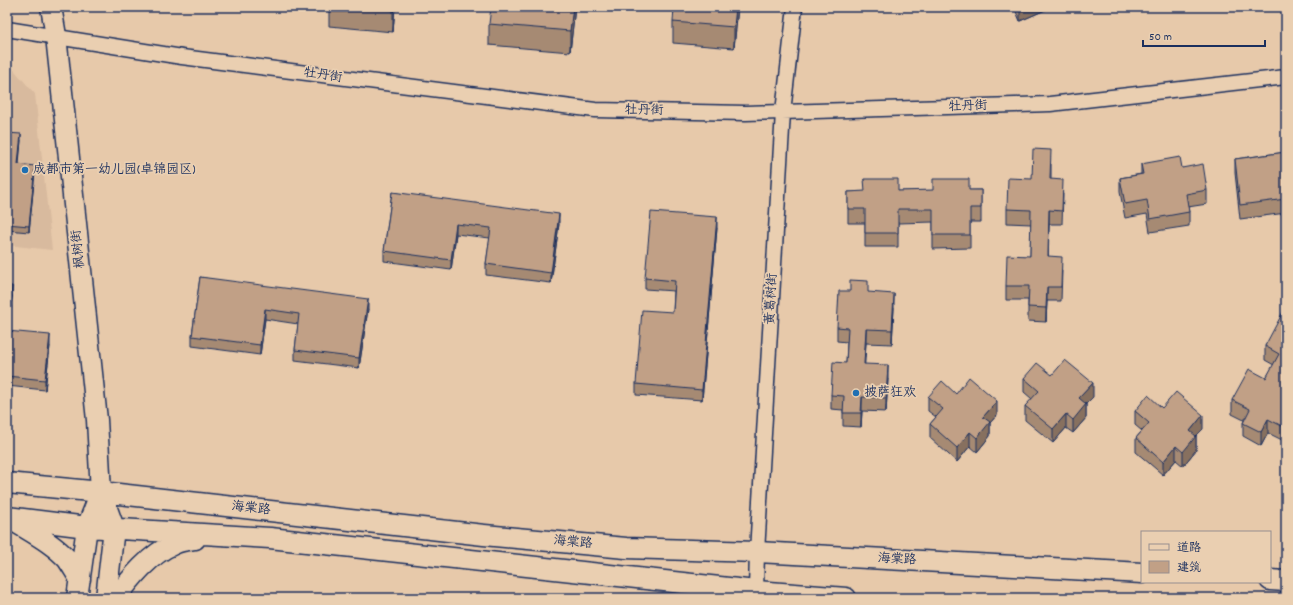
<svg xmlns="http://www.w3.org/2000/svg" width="1293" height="605" font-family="Dekko,'LXGW WenKai TC',sans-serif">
<rect width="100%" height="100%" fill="#e7c9aa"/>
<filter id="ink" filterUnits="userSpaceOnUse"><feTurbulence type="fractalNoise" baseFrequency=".025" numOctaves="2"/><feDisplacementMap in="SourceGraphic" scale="8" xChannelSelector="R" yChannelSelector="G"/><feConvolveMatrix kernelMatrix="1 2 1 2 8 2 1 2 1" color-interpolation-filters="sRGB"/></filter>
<g filter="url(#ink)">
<!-- built -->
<path fill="#d8ba9e" d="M 7,62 L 35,94 L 52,250 L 7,245 Z"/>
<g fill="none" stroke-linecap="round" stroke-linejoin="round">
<defs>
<path id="street" d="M 7,29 L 182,57 L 595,110 L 746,113 L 1050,104 L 1286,77
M 755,598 L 756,591 L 757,552 L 783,112 L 795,7"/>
<path id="secondary" d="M 51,7 L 56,36 L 97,420 L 101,492 L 114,528 L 106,598
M 7,483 L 101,492 L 484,535 L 626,548 L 757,552 L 1142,573
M 7,517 L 87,527 L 270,538 L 756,591 L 846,598
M 12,520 C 31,532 53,543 68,560 C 72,566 76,573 80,579
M 1270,580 L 1286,581
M 77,598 L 87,527 L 101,492
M 116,598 C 131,578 150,554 174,544 C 180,541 188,540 195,539"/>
</defs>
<!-- street casing -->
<use href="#street" stroke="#1b2f5e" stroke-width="17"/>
<!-- secondary casing -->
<use href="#secondary" stroke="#1b2f5e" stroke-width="23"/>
<!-- street -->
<use href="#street" stroke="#eacfb1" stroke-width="14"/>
<!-- secondary -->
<use href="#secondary" stroke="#eacfb1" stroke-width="20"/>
</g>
<!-- wall -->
<path fill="#a68a73" stroke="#1b2f5e" d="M 329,7 L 395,7 L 393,32 L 329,26 Z
M 575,7 L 570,52 L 489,45 L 489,24 Z
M 738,7 L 734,48 L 673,43 L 673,22 Z
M 1014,7 L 1052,7 L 1020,21 Z
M 7,133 L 21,140 L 19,164 L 35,171 L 29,232 L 7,230 Z
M 1286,152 L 1286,213 L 1240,219 L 1235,173 L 1235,159 Z
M 1051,164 L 1051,179 L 1063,194 L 1062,224 L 1049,224 L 1048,256 L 1062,270 L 1061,301 L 1047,301 L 1046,322 L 1028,321 L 1028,300 L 1006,300 L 1006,286 L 1030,256 L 1031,224 L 1007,223 L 1007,209 L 1032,179 Z
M 1141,164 L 1182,168 L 1207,190 L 1207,204 L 1188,207 L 1189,212 L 1189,226 L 1150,232 L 1147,214 L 1125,218 L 1120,192 L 1120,178 L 1141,174 Z
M 981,190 L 981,222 L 970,222 L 970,248 L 933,249 L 933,222 L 898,223 L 898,247 L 865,247 L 865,223 L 848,223 L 848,192 Z
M 392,192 L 559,224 L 551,283 L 486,275 L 486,264 L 490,238 L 456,234 L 451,270 L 384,261 L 384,251 Z
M 717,228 L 702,400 L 636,395 L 636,384 L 673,312 L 674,291 L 645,289 L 645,278 Z
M 200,277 L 368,309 L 359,368 L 295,360 L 295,350 L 298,324 L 265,319 L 260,355 L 192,346 L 192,336 Z
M 7,286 L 12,296 L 8,331 L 50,346 L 45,390 L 7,386 Z
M 868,292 L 894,308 L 892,344 L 866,343 L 864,364 L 888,379 L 886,412 L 862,411 L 861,427 L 843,426 L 843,410 L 831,409 L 831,395 L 846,363 L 847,342 L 837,341 L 837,327 Z
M 1286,314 L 1284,441 L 1268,433 L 1261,446 L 1243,436 L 1243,423 L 1244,420 L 1232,414 L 1232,400 L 1266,378 L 1274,365 L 1265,360 L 1265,346 Z
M 1052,375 L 1093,397 L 1086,404 L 1086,418 L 1073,433 L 1066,428 L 1053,443 L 1025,420 L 1025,406 L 1032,399 L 1024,392 L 1024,378 Z
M 956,394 L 997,415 L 990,423 L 990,436 L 977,452 L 970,446 L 957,462 L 930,438 L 930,424 L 936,417 L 928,411 L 928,397 Z
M 1162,408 L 1203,429 L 1196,436 L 1196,450 L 1183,466 L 1176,460 L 1163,475 L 1136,452 L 1136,438 L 1142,431 L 1135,425 L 1135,411 Z"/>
<!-- shaded-wall -->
<path fill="#87705e" stroke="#1b2f5e" d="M 393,7 L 395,7 L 393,32 Z
M 573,7 L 575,7 L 570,52 L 570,31 Z
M 736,7 L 738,7 L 734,48 L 734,27 Z
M 1022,7 L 1052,7 L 1020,21 L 1020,8 Z
M 21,134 L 21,140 L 18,170 L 18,164 Z
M 35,166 L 35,171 L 29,232 L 29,226 Z
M 1049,210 L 1049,224 L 1048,270 L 1048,256 Z
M 559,214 L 559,224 L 551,283 L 551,273 Z
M 717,217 L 717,228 L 702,400 L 702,390 Z
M 456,224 L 456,234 L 451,270 L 451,260 Z
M 12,286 L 12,296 L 7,341 L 7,331 Z
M 1047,287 L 1047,301 L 1046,322 L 1046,308 Z
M 894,294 L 894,308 L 892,344 L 892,330 Z
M 368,299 L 368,309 L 359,368 L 359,358 Z
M 265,309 L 265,319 L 260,355 L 260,345 Z
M 866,329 L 866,343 L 864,378 L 864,364 Z
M 50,335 L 50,346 L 45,390 L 45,380 Z
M 888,365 L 888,379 L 886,412 L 886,398 Z
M 1093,383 L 1093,397 L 1086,404 L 1086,418 L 1073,433 L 1073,420 L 1079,398 Z
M 862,397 L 862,411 L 861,427 L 861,413 Z
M 997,401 L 997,415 L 990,423 L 990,436 L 977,452 L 977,438 L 983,417 Z
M 1066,414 L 1066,428 L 1053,443 L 1053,429 Z
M 1203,415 L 1203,429 L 1196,436 L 1196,450 L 1183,466 L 1183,452 L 1190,431 Z
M 1268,419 L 1268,433 L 1261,446 L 1261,432 Z
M 1286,423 L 1286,437 L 1284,441 L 1284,427 Z
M 970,432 L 970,446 L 957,462 L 957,448 Z
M 1176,446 L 1176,460 L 1163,475 L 1163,462 Z"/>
<!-- building -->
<path fill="#c1a086" stroke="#1b2f5e" d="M 359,7 L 393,7 L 393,10 Z
M 491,7 L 573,7 L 570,31 L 489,24 Z
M 674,7 L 736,7 L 734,27 L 673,22 Z
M 7,133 L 21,134 L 18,164 L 35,166 L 29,226 L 7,224 Z
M 1033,149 L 1051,150 L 1050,179 L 1063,180 L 1062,211 L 1049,210 L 1048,256 L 1062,257 L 1061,287 L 1047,287 L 1046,308 L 1028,307 L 1029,286 L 1006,286 L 1007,255 L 1030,256 L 1031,210 L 1007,209 L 1008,178 L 1032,179 Z
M 1286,152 L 1286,199 L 1240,205 L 1235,159 Z
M 1180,157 L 1182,168 L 1203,164 L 1207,190 L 1186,194 L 1189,212 L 1150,219 L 1147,200 L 1125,204 L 1120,178 L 1143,174 L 1141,164 Z
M 864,179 L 898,179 L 898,191 L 933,190 L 933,179 L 969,179 L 969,190 L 981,190 L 981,208 L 970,208 L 970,235 L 933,235 L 933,209 L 898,209 L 898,233 L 865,233 L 865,209 L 848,209 L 848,192 L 865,191 Z
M 392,192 L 559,214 L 551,273 L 486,264 L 491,228 L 456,224 L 451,260 L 384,251 Z
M 651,212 L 717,217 L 702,390 L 636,384 L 642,310 L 673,312 L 675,281 L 645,278 Z
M 200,277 L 368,299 L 359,358 L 295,350 L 299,314 L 265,309 L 260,345 L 192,336 Z
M 850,280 L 868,281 L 868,292 L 894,294 L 892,330 L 866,329 L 864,364 L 888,365 L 886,398 L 862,397 L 861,413 L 843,413 L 844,396 L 831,395 L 833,362 L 846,363 L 848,328 L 837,327 L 839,291 L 850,291 Z
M 7,286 L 12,286 L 7,331 L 50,335 L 45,380 L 7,376 Z
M 1283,312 L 1286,314 L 1286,384 L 1284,387 L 1286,388 L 1286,423 L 1284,427 L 1268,419 L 1261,432 L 1243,423 L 1250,409 L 1232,400 L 1249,369 L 1266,378 L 1279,354 L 1265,346 Z
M 1065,360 L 1093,383 L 1079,398 L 1086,404 L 1073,420 L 1066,414 L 1053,429 L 1025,406 L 1039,391 L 1024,378 L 1037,363 L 1052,375 Z
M 969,377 L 997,401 L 983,417 L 990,422 L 977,438 L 970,432 L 957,448 L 930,424 L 943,409 L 928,397 L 942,381 L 956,394 Z
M 1176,392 L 1203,415 L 1190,431 L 1196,436 L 1183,452 L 1176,446 L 1163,462 L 1136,438 L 1149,423 L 1135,411 L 1148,395 L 1162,408 Z"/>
</g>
<!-- markers -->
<g fill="#1f6fb2" stroke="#eacfb1" stroke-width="1.5">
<circle cx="25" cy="170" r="4"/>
<circle cx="856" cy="393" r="4"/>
</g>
<g text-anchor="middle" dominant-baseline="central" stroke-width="3.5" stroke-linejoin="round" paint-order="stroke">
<!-- street labels -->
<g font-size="13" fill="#1b2f5e" stroke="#eacfb1">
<text transform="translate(323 76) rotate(8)">牡丹街</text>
<text transform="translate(968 107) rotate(-2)">牡丹街</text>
<text transform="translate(644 111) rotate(1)">牡丹街</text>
<text transform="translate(79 249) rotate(-96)">枫树街</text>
<text transform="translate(772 299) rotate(-87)">黄葛树街</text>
<text transform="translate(251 509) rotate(6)">海棠路</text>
<text transform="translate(573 543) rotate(5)">海棠路</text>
<text transform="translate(897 560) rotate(3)">海棠路</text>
</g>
<!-- poi labels -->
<g font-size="13" fill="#1b2f5e" stroke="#eacfb1" text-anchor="start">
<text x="33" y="170">成都市第一幼儿园(卓锦园区)</text>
<text x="864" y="393">披萨狂欢</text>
</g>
</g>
<!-- margin -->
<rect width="1293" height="605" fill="none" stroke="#eacfb1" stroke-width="24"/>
<rect x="12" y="12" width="1269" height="581" fill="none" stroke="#1b2f5e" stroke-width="1.5" filter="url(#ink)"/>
<!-- legend -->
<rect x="1141" y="531" width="130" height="52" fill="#eacfb1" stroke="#978f90"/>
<rect x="1149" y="544" width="20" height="6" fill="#eacfb1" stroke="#978f90"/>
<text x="1177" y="551" font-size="12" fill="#1b2f5e">道路</text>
<rect x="1149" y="561" width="20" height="12" fill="#c1a086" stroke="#978f90"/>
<text x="1177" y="571" font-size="12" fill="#1b2f5e">建筑</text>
<!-- scale -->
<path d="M1143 40v6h122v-6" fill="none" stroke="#1b2f5e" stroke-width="2"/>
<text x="1149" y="40" font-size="12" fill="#1b2f5e" stroke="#eacfb1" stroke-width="3" paint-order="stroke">50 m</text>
</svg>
